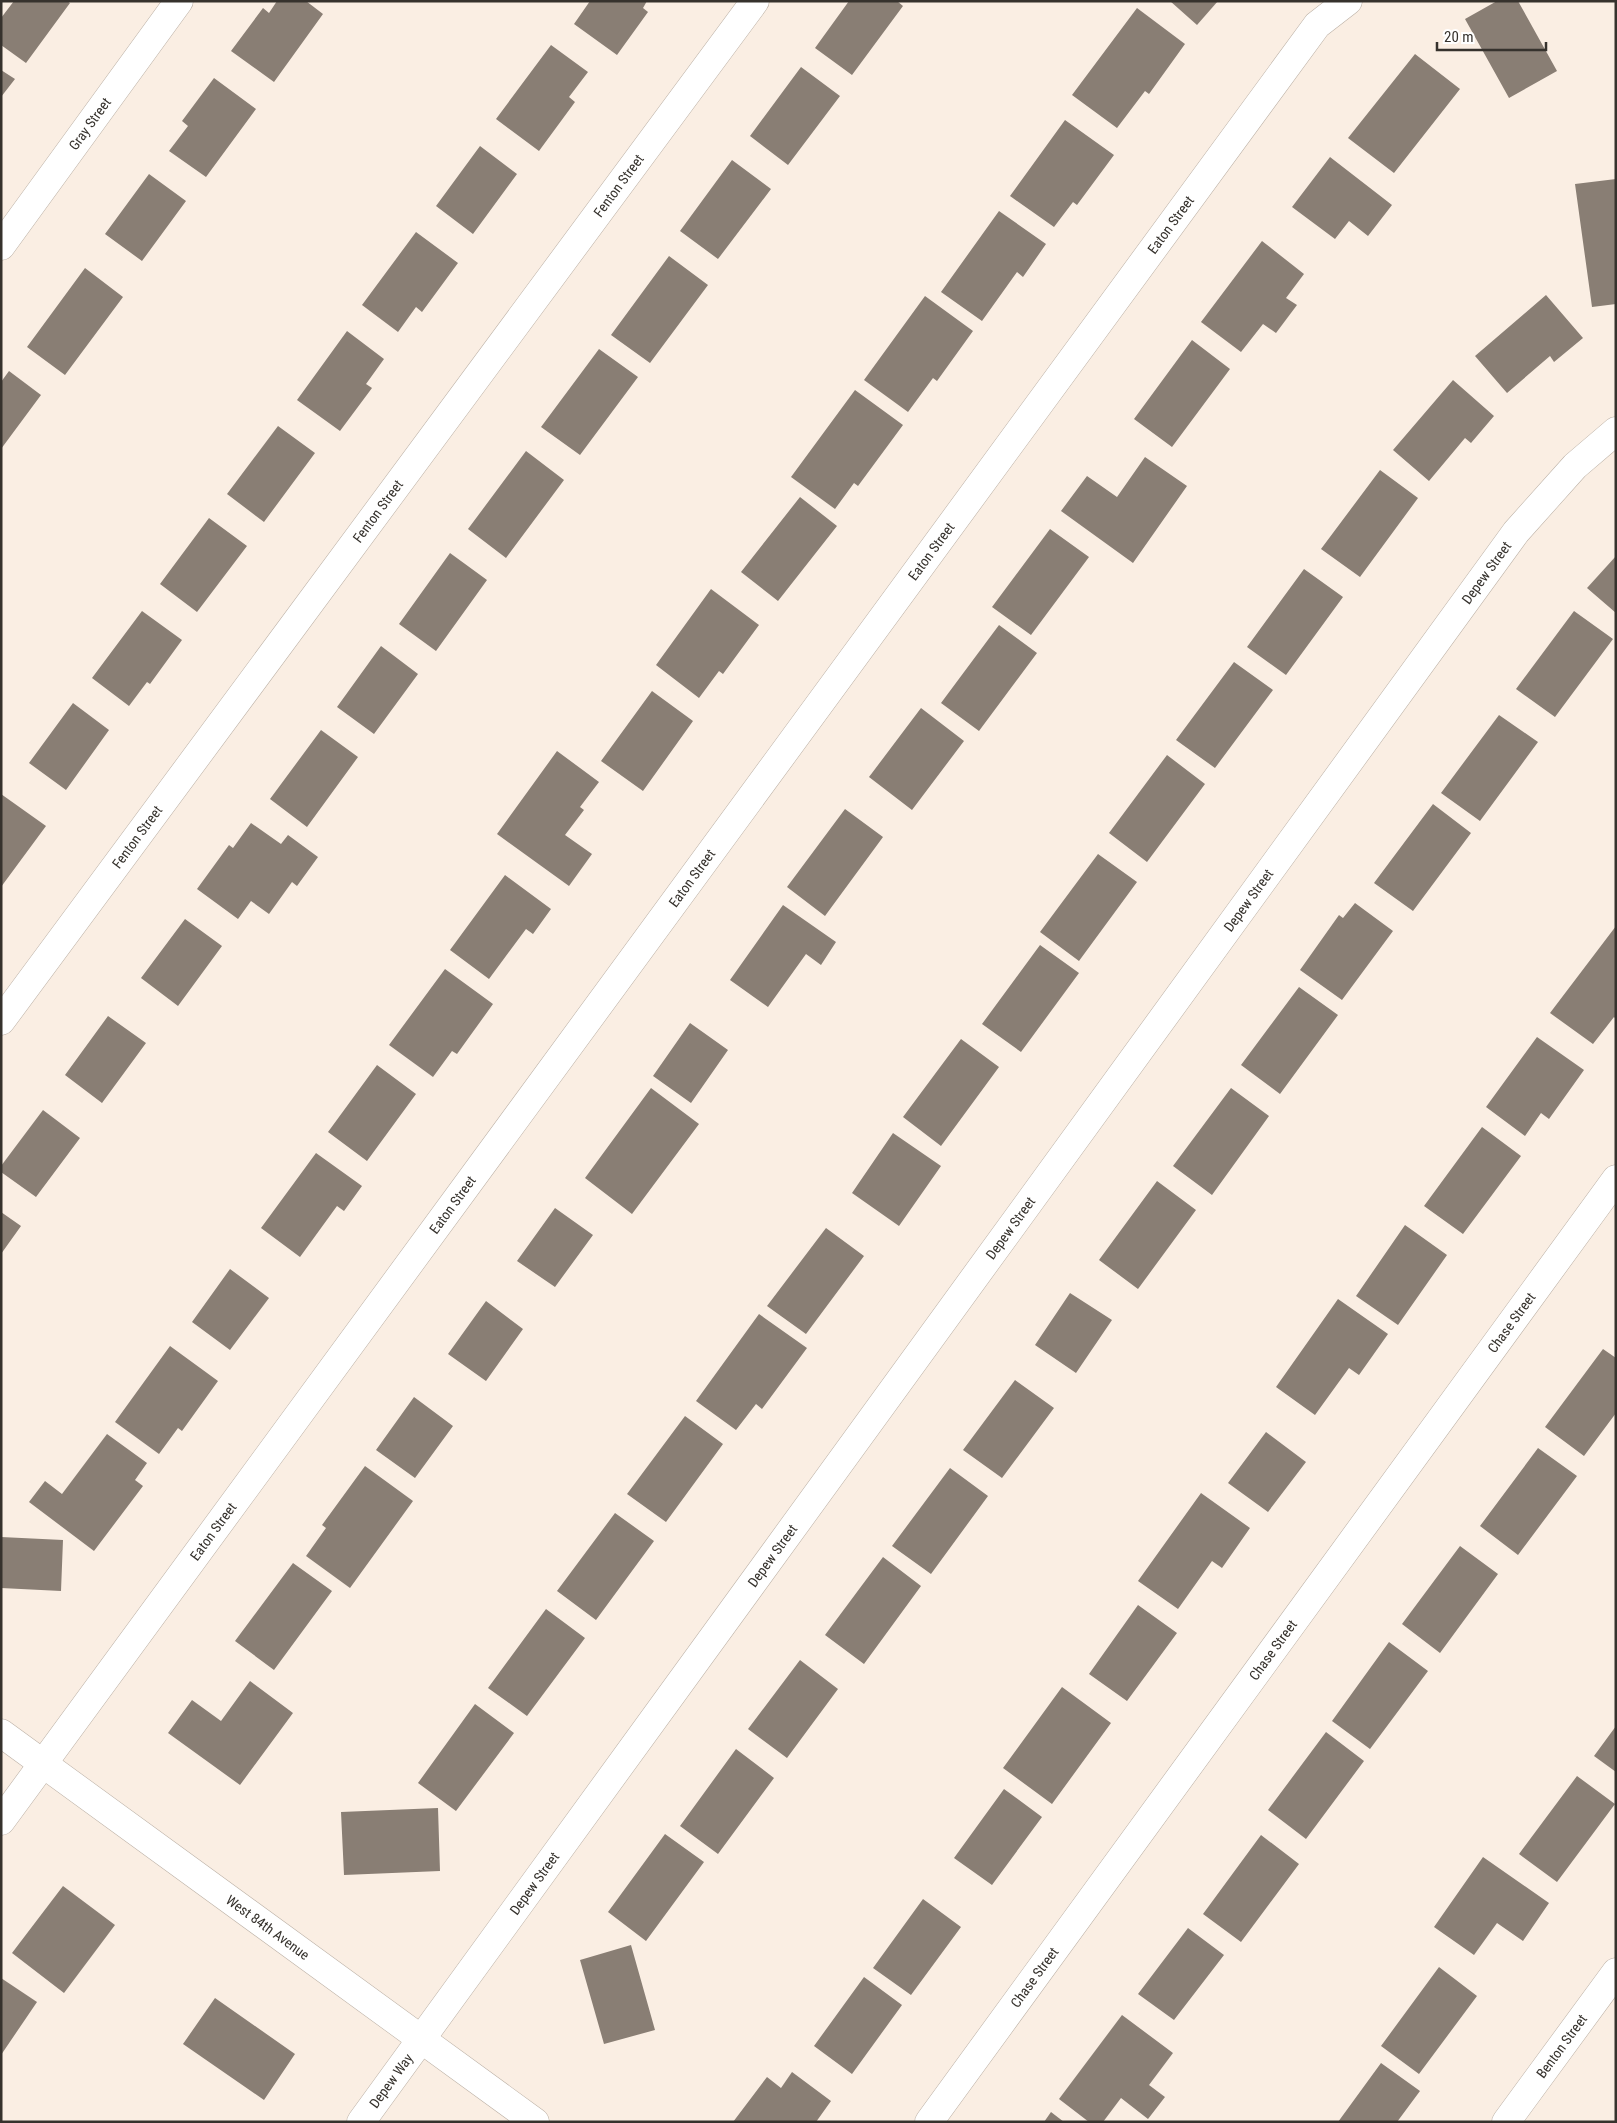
<svg xmlns="http://www.w3.org/2000/svg" width="1617" height="2123" font-family="'Roboto Condensed',sans-serif">
<rect width="100%" height="100%" fill="#faeee3"/>
<!-- building -->
<path fill="#897e74" d="M 14,1 L 67,1 L 70,3 L 26,63 L 1,45 L 1,18 Z
M 277,1 L 306,1 L 323,14 L 274,82 L 231,51 L 263,8 L 269,13 Z
M 590,1 L 647,1 L 643,8 L 648,12 L 617,55 L 574,24 Z
M 849,1 L 897,1 L 903,6 L 852,75 L 815,48 Z
M 1170,1 L 1218,1 L 1197,25 Z
M 1497,1 L 1518,1 L 1557,71 L 1509,98 L 1465,19 Z
M 1137,8 L 1185,44 L 1149,94 L 1145,91 L 1117,128 L 1072,95 Z
M 551,45 L 588,72 L 569,97 L 575,102 L 539,151 L 496,119 Z
M 1415,54 L 1460,89 L 1394,173 L 1348,138 Z
M 801,67 L 840,96 L 788,165 L 750,136 Z
M 1,70 L 15,79 L 1,97 Z
M 214,78 L 256,109 L 206,177 L 169,151 L 188,126 L 182,121 Z
M 1065,120 L 1114,155 L 1077,205 L 1073,202 L 1054,227 L 1010,196 Z
M 480,146 L 517,174 L 473,234 L 436,206 Z
M 1330,157 L 1392,205 L 1368,236 L 1349,221 L 1335,239 L 1292,207 Z
M 732,160 L 771,189 L 718,259 L 680,231 Z
M 149,174 L 186,201 L 142,261 L 105,234 Z
M 1616,179 L 1616,304 L 1592,307 L 1575,184 Z
M 999,211 L 1046,244 L 1023,277 L 1017,272 L 982,321 L 941,292 Z
M 416,232 L 458,263 L 422,312 L 416,307 L 398,332 L 362,305 Z
M 1262,241 L 1304,274 L 1286,298 L 1297,305 L 1276,333 L 1263,324 L 1241,352 L 1201,322 Z
M 669,256 L 708,285 L 650,363 L 611,335 Z
M 85,268 L 123,297 L 65,375 L 27,347 Z
M 1546,295 L 1583,338 L 1554,362 L 1550,356 L 1507,393 L 1475,356 Z
M 925,296 L 973,331 L 937,381 L 933,378 L 908,412 L 864,380 Z
M 347,331 L 384,359 L 366,384 L 372,388 L 340,431 L 297,400 Z
M 1192,340 L 1230,369 L 1172,447 L 1134,419 Z
M 599,349 L 638,377 L 580,455 L 541,427 Z
M 9,371 L 41,395 L 1,449 L 1,382 Z
M 1453,380 L 1494,416 L 1471,443 L 1465,438 L 1429,481 L 1393,450 Z
M 855,390 L 903,425 L 858,486 L 854,483 L 835,509 L 791,477 Z
M 278,426 L 315,453 L 264,522 L 227,494 Z
M 526,451 L 564,480 L 506,558 L 468,529 Z
M 1145,457 L 1187,486 L 1133,563 L 1061,511 L 1087,476 L 1117,497 Z
M 1380,470 L 1418,498 L 1360,577 L 1321,549 Z
M 800,497 L 837,526 L 778,601 L 741,572 Z
M 209,518 L 247,546 L 197,612 L 160,584 Z
M 1050,529 L 1089,557 L 1031,635 L 992,607 Z
M 450,553 L 487,580 L 436,651 L 399,624 Z
M 1616,556 L 1616,613 L 1587,588 Z
M 1304,569 L 1343,597 L 1286,675 L 1247,647 Z
M 711,589 L 759,625 L 723,674 L 719,671 L 699,698 L 656,665 Z
M 142,611 L 182,640 L 150,684 L 147,682 L 129,706 L 92,678 Z
M 1574,611 L 1613,639 L 1555,717 L 1516,689 Z
M 999,625 L 1037,653 L 979,731 L 941,703 Z
M 381,646 L 418,674 L 374,734 L 337,707 Z
M 1234,662 L 1273,690 L 1215,768 L 1176,740 Z
M 652,691 L 693,721 L 643,791 L 601,761 Z
M 73,703 L 109,730 L 66,790 L 29,763 Z
M 921,708 L 964,741 L 912,810 L 869,777 Z
M 1499,715 L 1538,742 L 1480,821 L 1441,793 Z
M 321,730 L 358,757 L 307,827 L 270,799 Z
M 557,751 L 599,782 L 580,807 L 584,810 L 565,835 L 592,854 L 569,886 L 497,834 Z
M 1167,755 L 1205,784 L 1147,862 L 1109,833 Z
M 1,794 L 46,826 L 1,887 Z
M 1433,804 L 1471,833 L 1413,911 L 1374,883 Z
M 845,809 L 883,837 L 825,916 L 787,887 Z
M 251,823 L 281,844 L 288,835 L 318,857 L 297,886 L 292,882 L 269,914 L 251,901 L 238,919 L 197,889 L 229,845 L 233,848 Z
M 1098,854 L 1137,882 L 1079,961 L 1040,932 Z
M 505,875 L 551,909 L 533,934 L 526,929 L 489,979 L 450,950 Z
M 1355,903 L 1393,931 L 1342,1000 L 1300,970 L 1339,915 L 1343,918 Z
M 783,905 L 836,942 L 821,965 L 806,954 L 768,1007 L 730,980 Z
M 185,919 L 222,946 L 178,1006 L 141,978 Z
M 1616,926 L 1616,1019 L 1614,1017 L 1593,1044 L 1550,1013 Z
M 1040,945 L 1079,973 L 1021,1052 L 982,1024 Z
M 445,969 L 493,1004 L 457,1054 L 452,1051 L 433,1077 L 389,1045 Z
M 1299,987 L 1338,1015 L 1280,1094 L 1241,1065 Z
M 108,1016 L 146,1043 L 102,1103 L 65,1075 Z
M 690,1023 L 728,1050 L 691,1103 L 653,1076 Z
M 1537,1037 L 1584,1070 L 1549,1119 L 1541,1113 L 1525,1136 L 1486,1107 Z
M 961,1039 L 999,1067 L 941,1146 L 903,1117 Z
M 377,1065 L 416,1094 L 367,1161 L 328,1132 Z
M 651,1088 L 699,1124 L 632,1214 L 585,1178 Z
M 1231,1088 L 1269,1116 L 1212,1195 L 1173,1166 Z
M 43,1110 L 80,1138 L 36,1197 L 1,1172 L 1,1166 Z
M 1482,1127 L 1521,1156 L 1463,1234 L 1424,1206 Z
M 893,1133 L 941,1166 L 899,1226 L 852,1193 Z
M 316,1153 L 362,1186 L 344,1211 L 337,1206 L 300,1257 L 261,1228 Z
M 1157,1181 L 1196,1210 L 1138,1289 L 1099,1260 Z
M 555,1208 L 593,1235 L 555,1287 L 517,1261 Z
M 1,1212 L 21,1226 L 1,1254 Z
M 1405,1225 L 1447,1255 L 1398,1325 L 1356,1296 Z
M 826,1228 L 864,1256 L 806,1334 L 767,1306 Z
M 230,1269 L 269,1298 L 230,1350 L 192,1322 Z
M 1070,1293 L 1112,1320 L 1076,1373 L 1035,1345 Z
M 1338,1299 L 1388,1334 L 1359,1375 L 1349,1368 L 1315,1415 L 1276,1387 Z
M 486,1301 L 523,1329 L 486,1381 L 448,1354 Z
M 759,1314 L 807,1348 L 762,1409 L 756,1404 L 736,1430 L 696,1401 Z
M 170,1346 L 218,1381 L 182,1431 L 178,1428 L 159,1454 L 115,1422 Z
M 1603,1349 L 1616,1358 L 1616,1413 L 1584,1456 L 1545,1427 Z
M 1015,1380 L 1054,1408 L 1002,1478 L 963,1450 Z
M 414,1397 L 453,1426 L 415,1478 L 376,1450 Z
M 685,1416 L 723,1444 L 666,1522 L 627,1494 Z
M 1266,1432 L 1306,1462 L 1268,1512 L 1228,1483 Z
M 107,1434 L 147,1463 L 135,1480 L 143,1486 L 94,1551 L 29,1502 L 45,1481 L 62,1494 Z
M 1538,1448 L 1577,1476 L 1518,1555 L 1480,1526 Z
M 365,1466 L 413,1501 L 350,1588 L 306,1556 L 326,1528 L 322,1525 Z
M 950,1468 L 988,1496 L 931,1574 L 892,1546 Z
M 1201,1493 L 1250,1528 L 1222,1568 L 1212,1561 L 1178,1609 L 1138,1581 Z
M 615,1513 L 654,1541 L 596,1620 L 557,1591 Z
M 1,1537 L 63,1540 L 61,1591 L 1,1588 Z
M 1460,1546 L 1498,1574 L 1440,1653 L 1402,1624 Z
M 883,1557 L 921,1586 L 864,1664 L 825,1635 Z
M 293,1563 L 332,1591 L 274,1670 L 235,1641 Z
M 1138,1605 L 1177,1633 L 1127,1701 L 1089,1674 Z
M 546,1609 L 585,1638 L 527,1716 L 488,1688 Z
M 1389,1642 L 1428,1671 L 1370,1749 L 1332,1721 Z
M 800,1660 L 838,1689 L 787,1758 L 748,1729 Z
M 250,1681 L 293,1713 L 240,1785 L 168,1733 L 192,1700 L 221,1721 Z
M 1062,1687 L 1111,1723 L 1052,1804 L 1003,1768 Z
M 475,1704 L 514,1733 L 456,1811 L 418,1783 Z
M 1616,1726 L 1616,1772 L 1594,1756 Z
M 1326,1732 L 1364,1761 L 1306,1839 L 1268,1810 Z
M 736,1749 L 774,1778 L 718,1854 L 680,1826 Z
M 1577,1776 L 1615,1804 L 1557,1882 L 1519,1854 Z
M 1004,1789 L 1042,1817 L 992,1885 L 954,1858 Z
M 438,1808 L 440,1871 L 344,1875 L 341,1812 Z
M 665,1834 L 704,1862 L 646,1941 L 608,1912 Z
M 1261,1835 L 1299,1864 L 1241,1942 L 1203,1914 Z
M 1483,1857 L 1549,1903 L 1523,1941 L 1497,1923 L 1474,1955 L 1434,1927 Z
M 63,1886 L 115,1925 L 64,1993 L 12,1953 Z
M 923,1899 L 961,1927 L 911,1995 L 873,1968 Z
M 1188,1928 L 1224,1955 L 1174,2020 L 1138,1994 Z
M 631,1945 L 655,2030 L 604,2044 L 580,1960 Z
M 1439,1967 L 1477,1996 L 1419,2074 L 1381,2046 Z
M 864,1977 L 902,2005 L 852,2074 L 814,2046 Z
M 1,1978 L 37,2002 L 1,2055 Z
M 215,1998 L 295,2054 L 264,2100 L 183,2044 Z
M 1122,2015 L 1173,2053 L 1149,2085 L 1165,2097 L 1148,2119 L 1121,2098 L 1103,2122 L 1089,2122 L 1059,2099 Z
M 1381,2063 L 1420,2091 L 1397,2122 L 1338,2122 Z
M 792,2072 L 831,2101 L 816,2122 L 733,2122 L 767,2077 L 781,2088 Z
M 1051,2112 L 1064,2122 L 1044,2122 Z"/>
<g fill="none" stroke-linecap="round" stroke-linejoin="round">
<defs>
<g id="street">
<path id="s1" d="M 1,246 L 179,1"/>
<path id="s2" d="M 1,1021 L 755,1"/>
<path id="s3" d="M 1,1733 L 535,2122"/>
<path id="s4" d="M 1,1821 L 1317,25 L 1348,1"/>
<path id="s5" d="M 361,2122 L 1516,532 L 1575,466 L 1616,431"/>
<path id="s6" d="M 929,2122 L 1616,1179"/>
<path id="s7" d="M 1506,2122 L 1616,1972"/>
</g>
</defs>
<!-- street casing -->
<use href="#street" stroke="#bbb0a5" stroke-width="29"/>
<!-- street -->
<use href="#street" stroke="#fff" stroke-width="28"/>
</g>
<g text-anchor="middle" dominant-baseline="central" stroke-width="5" stroke-linejoin="round" paint-order="stroke">
<!-- street labels -->
<g font-size="14" fill="#36322d" stroke="#fff">
<text stroke="none"><textPath href="#s1" startOffset="151">Gray Street</textPath></text>
<text stroke="none"><textPath href="#s2" startOffset="1039">Fenton Street</textPath></text>
<text stroke="none"><textPath href="#s4" startOffset="1979">Eaton Street</textPath></text>
<text stroke="none"><textPath href="#s2" startOffset="634">Fenton Street</textPath></text>
<text stroke="none"><textPath href="#s4" startOffset="1574">Eaton Street</textPath></text>
<text stroke="none"><textPath href="#s5" startOffset="1915">Depew Street</textPath></text>
<text stroke="none"><textPath href="#s2" startOffset="229">Fenton Street</textPath></text>
<text stroke="none"><textPath href="#s4" startOffset="1169">Eaton Street</textPath></text>
<text stroke="none"><textPath href="#s5" startOffset="1510">Depew Street</textPath></text>
<text stroke="none"><textPath href="#s4" startOffset="764">Eaton Street</textPath></text>
<text stroke="none"><textPath href="#s5" startOffset="1105">Depew Street</textPath></text>
<text stroke="none"><textPath href="#s6" startOffset="989">Chase Street</textPath></text>
<text stroke="none"><textPath href="#s4" startOffset="359">Eaton Street</textPath></text>
<text stroke="none"><textPath href="#s5" startOffset="700">Depew Street</textPath></text>
<text stroke="none"><textPath href="#s6" startOffset="584">Chase Street</textPath></text>
<text stroke="none"><textPath href="#s5" startOffset="295">Depew Street</textPath></text>
<text stroke="none"><textPath href="#s3" startOffset="330">West 84th Avenue</textPath></text>
<text stroke="none"><textPath href="#s6" startOffset="179">Chase Street</textPath></text>
<text stroke="none"><textPath href="#s7" startOffset="94">Benton Street</textPath></text>
<text stroke="none"><textPath href="#s5" startOffset="51">Depew Way</textPath></text>
</g>
</g>
<!-- border -->
<rect width="1617" height="2123" fill="none" stroke="#36322d" stroke-width="5"/>
<!-- scale -->
<path d="M1437 42v8h109v-8" fill="none" stroke="#36322d" stroke-width="2.5"/>
<text x="1444" y="42" font-size="15" fill="#36322d" stroke="#ffffff" stroke-width="4" paint-order="stroke">20 m</text>
</svg>
